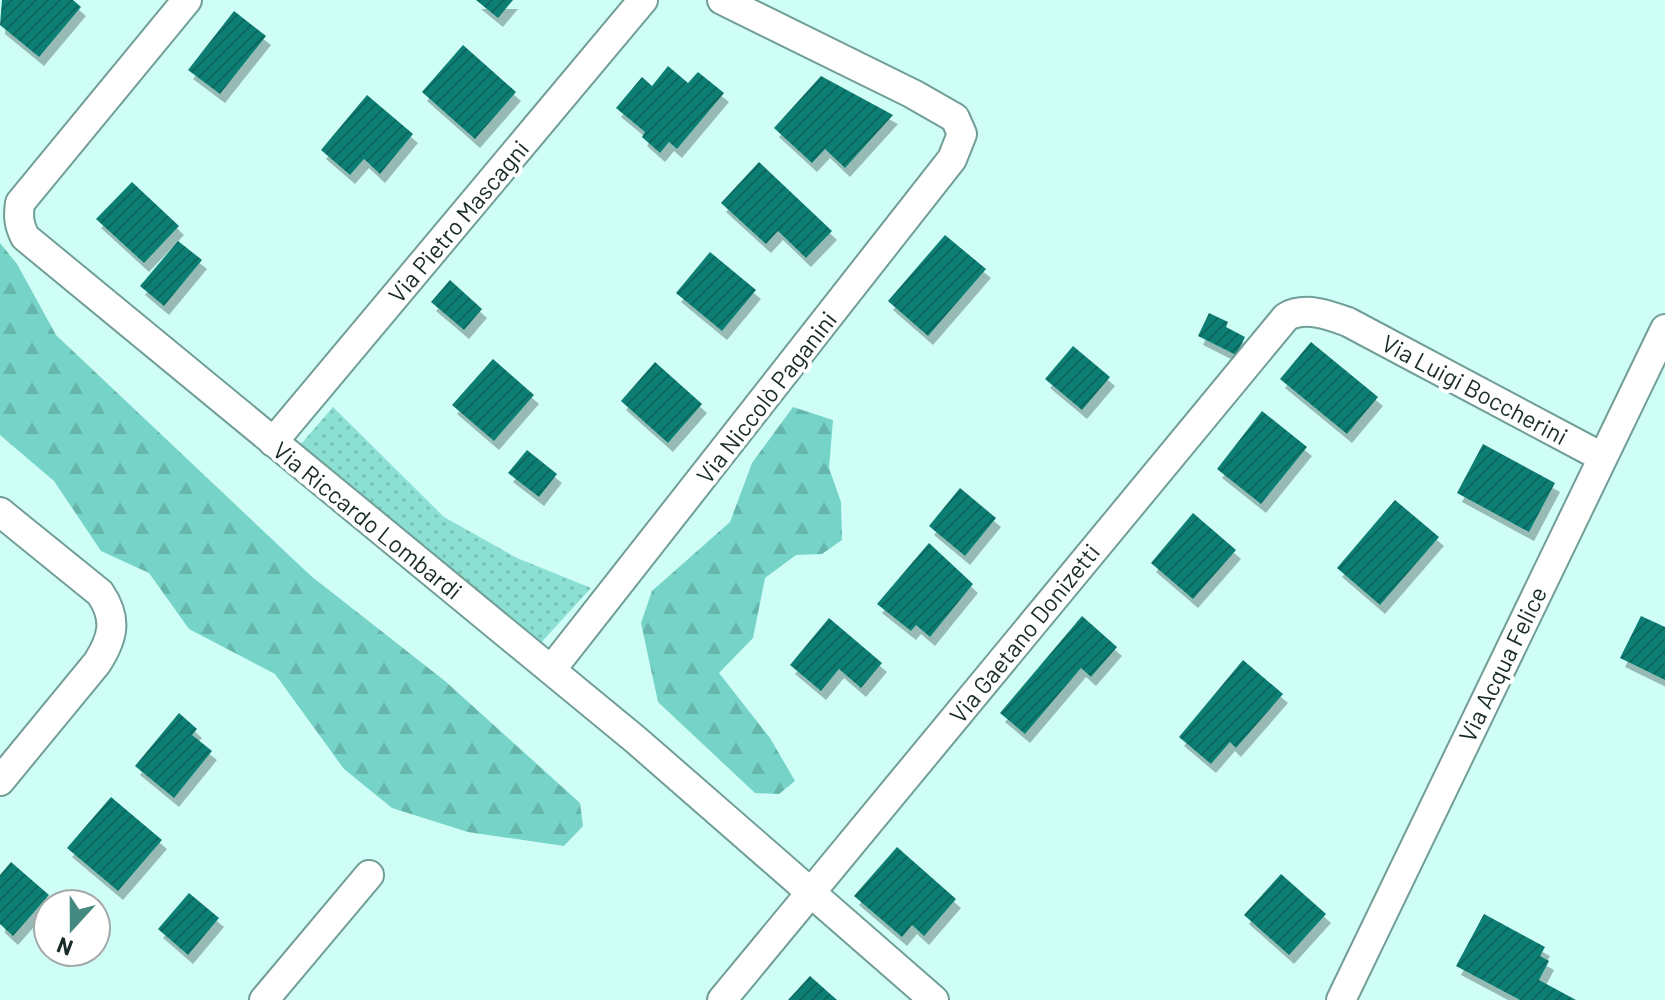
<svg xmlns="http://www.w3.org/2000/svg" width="1665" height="1000" font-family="Barlow,sans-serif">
<defs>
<pattern id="grass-dots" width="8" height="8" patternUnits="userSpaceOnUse" patternTransform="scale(2)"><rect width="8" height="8" fill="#8bdfd3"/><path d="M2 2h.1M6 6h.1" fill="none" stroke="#77c0b5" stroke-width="1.8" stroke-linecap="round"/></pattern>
<pattern id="forest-firs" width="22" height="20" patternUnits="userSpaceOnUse" patternTransform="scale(2)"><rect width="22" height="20" fill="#76d3c7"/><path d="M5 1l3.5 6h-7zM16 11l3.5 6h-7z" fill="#66b5ab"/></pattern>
<pattern id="building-hatch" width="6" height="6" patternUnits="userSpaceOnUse" patternTransform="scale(2)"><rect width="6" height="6" fill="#0e7e73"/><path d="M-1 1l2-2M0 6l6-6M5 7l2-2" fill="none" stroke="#0d675e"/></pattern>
<filter id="shadow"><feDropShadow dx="5" dy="9" stdDeviation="0" flood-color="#0004"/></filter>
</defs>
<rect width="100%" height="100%" fill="#cffef7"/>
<!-- grass -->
<path fill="url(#grass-dots)" d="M 333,407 L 444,517 L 517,558 L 591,588 L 539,645 L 301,444 Z"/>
<!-- forest -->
<path fill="url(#forest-firs)" d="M 0,243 L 17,264 L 56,335 L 311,576 L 445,681 L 580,803 L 583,826 L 564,846 L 468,832 L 392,808 L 344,769 L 275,674 L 189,629 L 149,573 L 101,551 L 54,481 L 0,435 Z
M 793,407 L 833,420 L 829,468 L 841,502 L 842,540 L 822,554 L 796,555 L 765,578 L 753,638 L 719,673 L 770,738 L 795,781 L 779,794 L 755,793 L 658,702 L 641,623 L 652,591 L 730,522 L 752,463 Z"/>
<!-- building -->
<path fill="url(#building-hatch)" filter="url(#shadow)" d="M 2,0 L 73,0 L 81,7 L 39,57 L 0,25 Z
M 476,0 L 513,0 L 498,18 Z
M 234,11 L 266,36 L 220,94 L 188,70 Z
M 463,45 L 516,92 L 475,139 L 422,92 Z
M 668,66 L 688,83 L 698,72 L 724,93 L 677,149 L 669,142 L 660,153 L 642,137 L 645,132 L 616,108 L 642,77 L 652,86 Z
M 821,76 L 893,115 L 845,168 L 825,149 L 812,163 L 774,128 Z
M 367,95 L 413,134 L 380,174 L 364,159 L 350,175 L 321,150 Z
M 759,162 L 832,231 L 806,258 L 778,231 L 766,244 L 721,203 Z
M 132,182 L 179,226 L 144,263 L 96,219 Z
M 945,235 L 986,269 L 928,336 L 888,301 Z
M 178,241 L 202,260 L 164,306 L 140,286 Z
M 710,252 L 756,290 L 722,331 L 676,293 Z
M 450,280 L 482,309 L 464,330 L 431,302 Z
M 1209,313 L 1228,322 L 1226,327 L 1245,337 L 1236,355 L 1198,336 Z
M 1311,342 L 1378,397 L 1347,434 L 1280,379 Z
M 1073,346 L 1110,377 L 1082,410 L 1045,379 Z
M 493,359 L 534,395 L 494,441 L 452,405 Z
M 655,362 L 702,404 L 668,443 L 621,401 Z
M 1262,411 L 1307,447 L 1261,504 L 1217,469 Z
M 1483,444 L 1555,483 L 1529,532 L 1457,493 Z
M 527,450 L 557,474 L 539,497 L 508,473 Z
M 960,488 L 996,518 L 965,556 L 929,526 Z
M 1395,500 L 1439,537 L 1380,605 L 1337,568 Z
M 1193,513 L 1236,550 L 1193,599 L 1151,563 Z
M 929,543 L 973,584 L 930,637 L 916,625 L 911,631 L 877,604 Z
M 1082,616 L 1117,647 L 1091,677 L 1081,668 L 1025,734 L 1000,713 Z
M 1641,616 L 1665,627 L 1665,680 L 1620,658 Z
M 829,618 L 882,663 L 861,688 L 839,669 L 821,691 L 790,665 Z
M 1243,660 L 1283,694 L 1236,748 L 1230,742 L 1211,764 L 1179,737 Z
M 179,713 L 197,729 L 192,735 L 212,751 L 174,798 L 135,766 Z
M 111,797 L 162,840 L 118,891 L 67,848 Z
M 897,847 L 956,899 L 924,936 L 912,925 L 902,937 L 854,896 Z
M 11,862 L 49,895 L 13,936 L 0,924 L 0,875 Z
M 1281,874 L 1326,914 L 1289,955 L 1244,915 Z
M 189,893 L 219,918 L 188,955 L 158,929 Z
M 1484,914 L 1545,947 L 1540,956 L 1549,961 L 1539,980 L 1576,1000 L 1520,1000 L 1456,966 Z
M 810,976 L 837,1000 L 788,1000 Z"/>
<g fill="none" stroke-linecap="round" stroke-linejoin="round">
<defs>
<path id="street" d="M 187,0 L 20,203 C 18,217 19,225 25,237 L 636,740 L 934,1000
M 273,442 L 643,0
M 0,512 L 100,593 C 118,619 113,638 97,663 L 0,781
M 551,670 L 952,159 L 962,134 L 955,118 L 913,94 L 722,0
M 264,1000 L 369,875
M 722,1000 L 1286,317 C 1305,306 1329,315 1348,322 L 1602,457
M 1341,1000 L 1665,329"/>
</defs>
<!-- street casing -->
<use href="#street" stroke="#719e97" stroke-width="32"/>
<!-- street -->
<use href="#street" stroke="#fff" stroke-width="28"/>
</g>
<g text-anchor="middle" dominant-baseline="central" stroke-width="8" stroke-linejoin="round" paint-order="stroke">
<!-- street labels -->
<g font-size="24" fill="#192b28" stroke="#fff">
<text transform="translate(458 221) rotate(-50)">Via Pietro Mascagni</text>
<text transform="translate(1475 389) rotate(28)">Via Luigi Boccherini</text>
<text transform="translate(766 397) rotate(-52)">Via Niccolò Paganini</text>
<text transform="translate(368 520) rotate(39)">Via Riccardo Lombardi</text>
<text transform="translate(1024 633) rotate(-51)">Via Gaetano Donizetti</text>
<text transform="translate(1502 664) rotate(-64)">Via Acqua Felice</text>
</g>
</g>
<!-- north arrow -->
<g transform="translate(72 928) rotate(201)"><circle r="38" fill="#ffffff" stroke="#a3aaa9" stroke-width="2"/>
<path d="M0-6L14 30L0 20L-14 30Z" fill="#438980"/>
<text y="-12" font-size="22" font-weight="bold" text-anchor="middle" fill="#192b28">N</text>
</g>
</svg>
